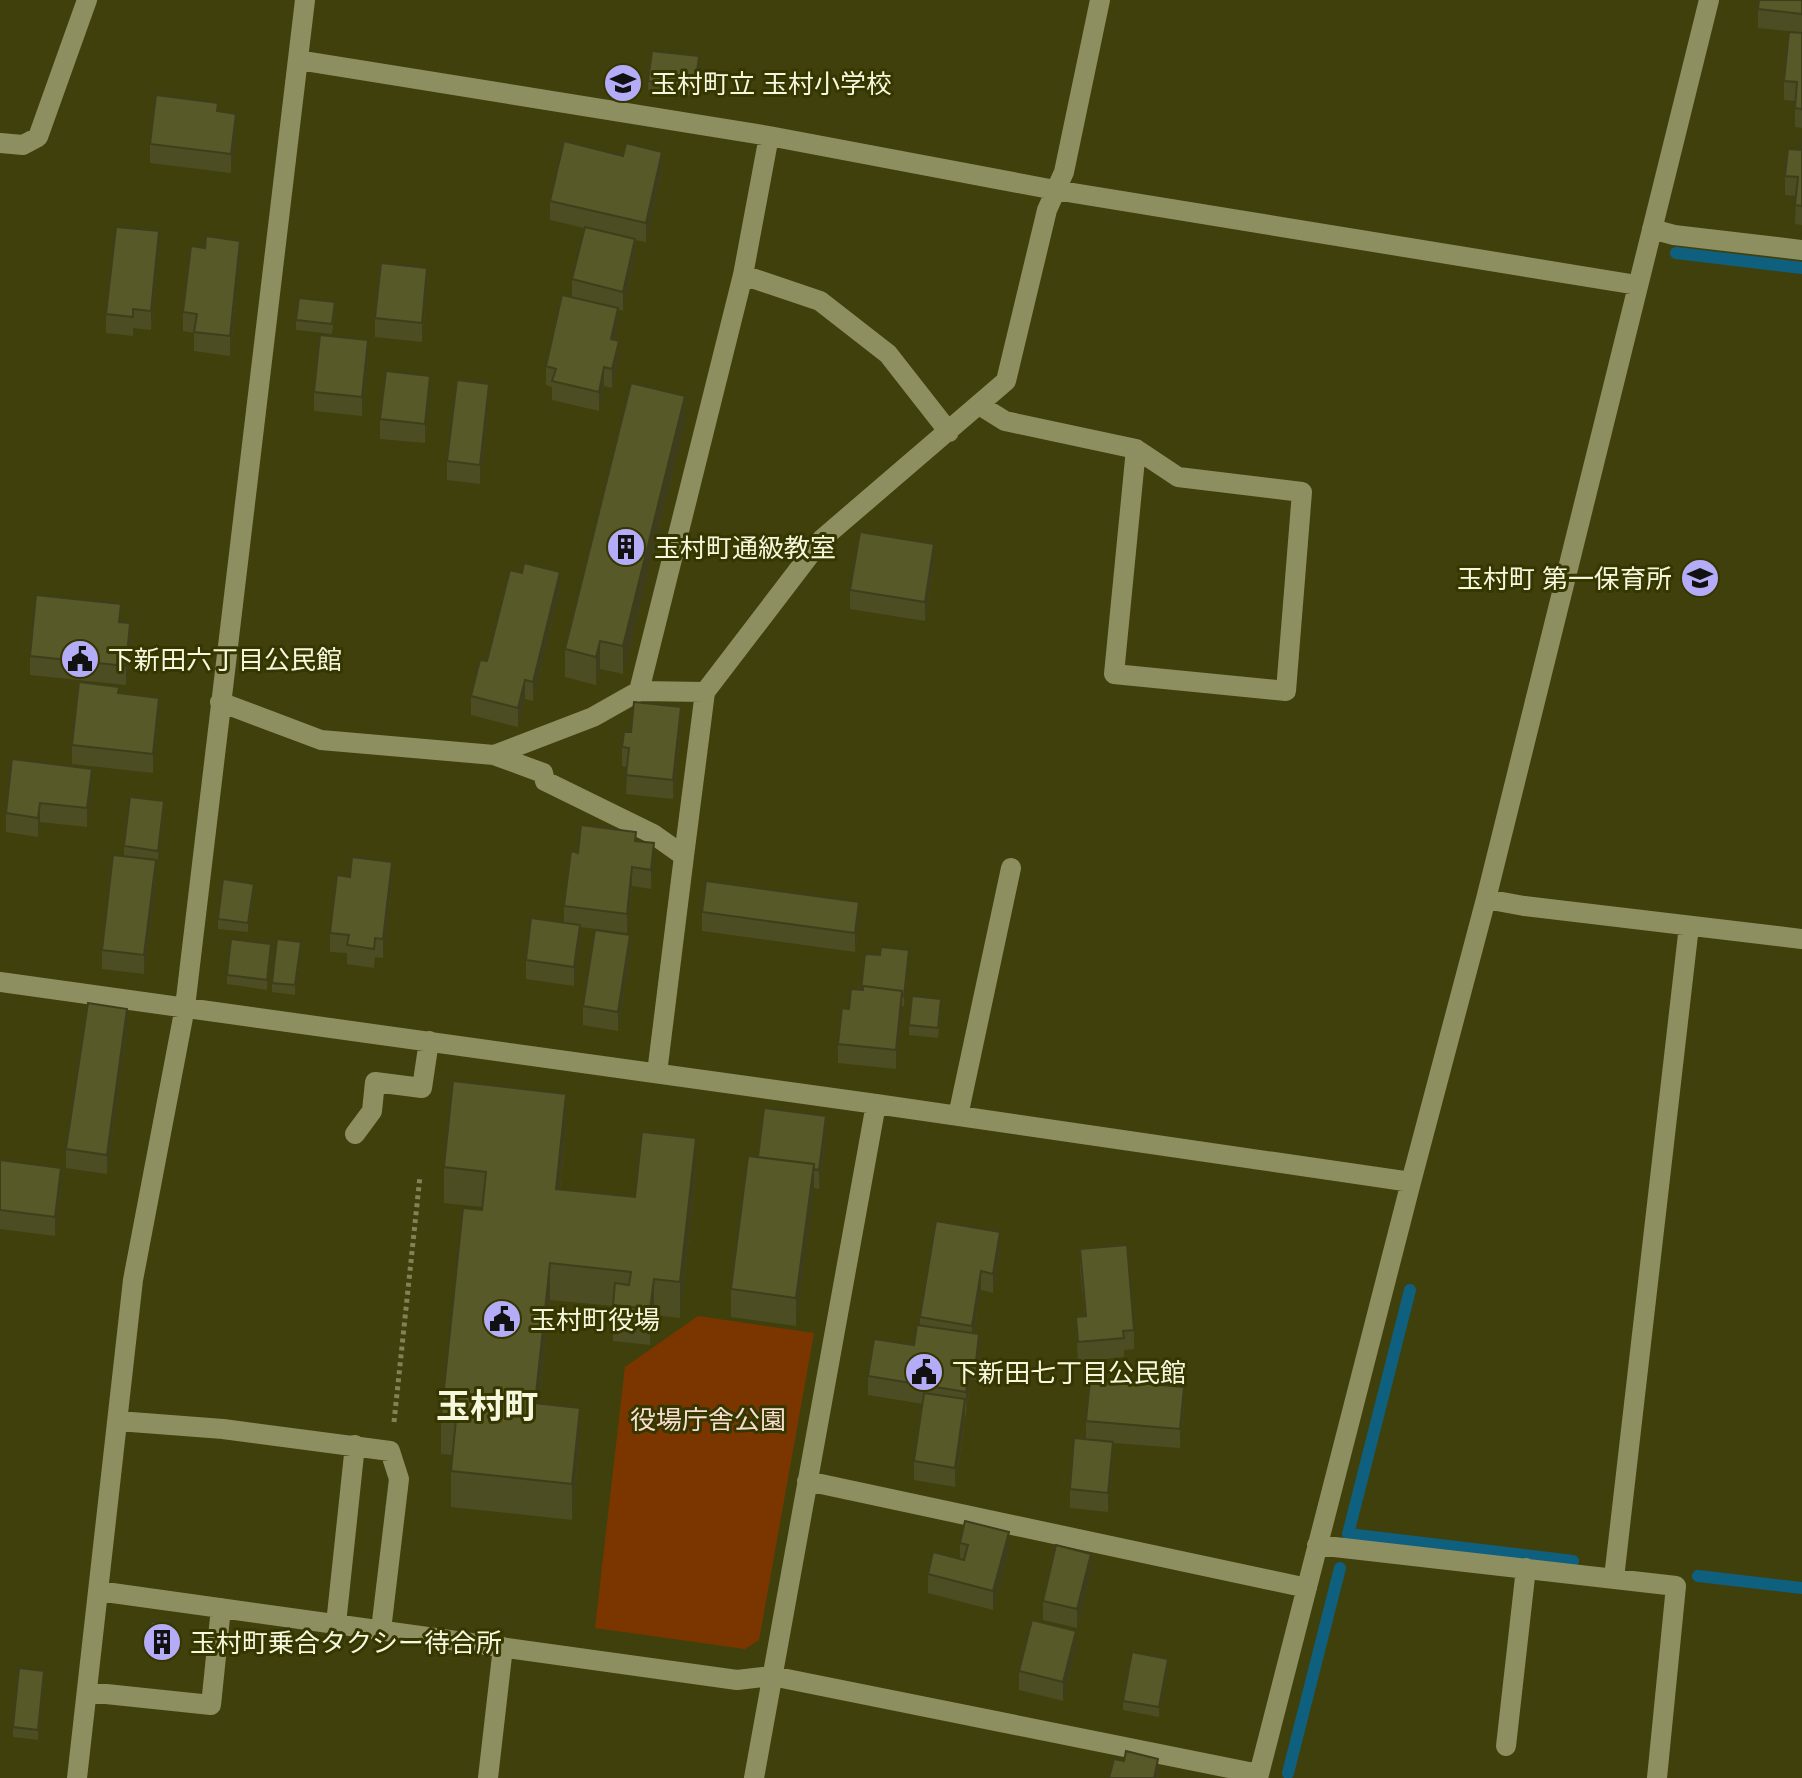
<svg xmlns="http://www.w3.org/2000/svg" width="1802" height="1778" font-family="'PT Sans','Noto Sans JP',sans-serif">
<rect width="100%" height="100%" fill="#40400d"/>
<!-- green -->
<path fill="#7b3600" d="M 698,1316 L 814,1333 L 759,1640 L 745,1649 L 595,1628 L 625,1367 Z"/>
<g fill="none" stroke-linecap="round" stroke-linejoin="round">
<!-- stream -->
<path stroke="#0f607e" stroke-width="12" d="M 1676,253 L 1802,268
M 1410,1290 L 1348,1534 L 1573,1561
M 1698,1576 L 1802,1588
M 1288,1773 L 1340,1568"/>
<!-- path -->
<path stroke="#818258" stroke-width="5" stroke-dasharray="4 4" stroke-linecap="butt" d="M 394,1422 L 420,1176"/>
<!-- minor -->
<path stroke="#8e8f61" stroke-width="20" d="M 298,60 L 769,136 L 1055,190 L 1637,285
M 0,143 L 23,145 L 38,137 L 87,0
M 1652,229 L 1674,235 L 1802,250
M 743,275 L 820,301 L 888,354 L 949,432
M 981,406 L 1005,421 L 1136,449 L 1178,477 L 1302,492 L 1286,691 L 1114,674 L 1136,449
M 705,692 L 639,691 L 743,275 L 769,136
M 220,702 L 321,740 L 494,755 L 543,773 L 545,781 L 653,834 L 684,856 L 657,1073
M 494,755 L 593,717 L 639,691
M 684,856 L 705,692 L 822,539 L 1006,381 L 1047,210 L 1064,172 L 1100,0
M 1486,899 L 1524,906 L 1802,939
M 0,982 L 876,1104 L 1411,1182
M 958,1116 L 1011,868
M 355,1134 L 372,1111 L 375,1082 L 422,1088 L 429,1041
M 118,1421 L 223,1429 L 390,1451 L 399,1479 L 381,1630
M 807,1481 L 1307,1588
M 1317,1545 L 1676,1586 L 1657,1778
M 1614,1578 L 1689,926
M 98,1591 L 737,1680 L 772,1676 L 1259,1774
M 336,1624 L 355,1445
M 87,1692 L 211,1705 L 221,1608
M 1506,1746 L 1526,1568
M 77,1778 L 133,1280 L 185,1007 L 305,0
M 488,1778 L 503,1647
M 754,1778 L 876,1104
M 1258,1778 L 1411,1182 L 1486,899 L 1709,0"/>
</g>
<!-- wall -->
<path fill="#4c4d22" d="M 1802,0 L 1802,128 L 1795,127 L 1795,101 L 1784,100 L 1784,81 L 1797,32 L 1758,28 L 1758,9 Z
M 699,66 L 695,96 L 648,90 L 648,81 Z
M 236,133 L 231,173 L 150,163 L 150,144 Z
M 1802,138 L 1802,225 L 1795,224 L 1796,196 L 1785,195 L 1785,176 L 1801,150 Z
M 662,171 L 646,242 L 635,240 L 635,258 L 623,311 L 618,309 L 618,327 L 615,340 L 619,360 L 612,388 L 604,386 L 599,411 L 552,400 L 552,387 L 546,385 L 546,366 L 572,297 L 572,279 L 584,228 L 550,220 L 550,201 Z
M 159,251 L 151,330 L 133,328 L 133,336 L 106,333 L 106,314 Z
M 240,260 L 230,356 L 194,351 L 194,333 L 183,331 L 183,312 Z
M 427,287 L 422,342 L 375,337 L 375,318 Z
M 335,311 L 332,334 L 296,330 L 296,320 Z
M 368,359 L 362,416 L 314,411 L 314,392 Z
M 430,395 L 425,443 L 380,439 L 380,419 Z
M 489,403 L 480,484 L 447,480 L 447,461 Z
M 685,424 L 623,674 L 600,669 L 596,685 L 565,677 L 565,649 Z
M 934,563 L 925,621 L 850,609 L 850,590 Z
M 560,591 L 533,701 L 525,699 L 518,727 L 471,715 L 471,696 L 487,661 Z
M 121,622 L 130,642 L 126,685 L 30,675 L 30,656 Z
M 119,693 L 159,717 L 153,773 L 72,764 L 72,745 Z
M 681,726 L 673,799 L 626,794 L 627,767 L 622,766 L 622,747 L 631,732 Z
M 92,788 L 87,827 L 40,822 L 38,837 L 6,832 L 6,813 Z
M 164,811 L 158,860 L 139,858 L 156,879 L 144,974 L 102,969 L 102,950 L 124,856 L 124,846 Z
M 636,841 L 654,862 L 651,889 L 632,886 L 627,933 L 580,927 L 580,944 L 574,986 L 526,979 L 526,960 L 564,922 L 564,906 L 578,853 Z
M 392,881 L 383,958 L 375,957 L 374,968 L 347,964 L 347,953 L 330,952 L 330,933 Z
M 254,894 L 248,932 L 218,929 L 218,919 Z
M 702,912 L 859,921 L 855,952 L 702,931 Z
M 301,951 L 295,995 L 272,992 L 272,983 Z
M 271,954 L 267,990 L 227,984 L 227,975 Z
M 630,954 L 618,1031 L 583,1025 L 583,1006 Z
M 909,960 L 904,1006 L 902,1006 L 896,1069 L 838,1063 L 838,1044 L 849,1009 L 861,990 Z
M 941,1009 L 938,1038 L 909,1035 L 909,1025 Z
M 127,1028 L 107,1174 L 66,1168 L 66,1149 Z
M 566,1130 L 560,1190 L 635,1197 L 696,1174 L 680,1318 L 654,1315 L 650,1345 L 613,1341 L 613,1306 L 550,1300 L 539,1403 L 580,1444 L 572,1520 L 451,1507 L 451,1471 L 452,1455 L 441,1454 L 441,1417 L 482,1207 L 444,1203 L 444,1167 Z
M 826,1135 L 819,1189 L 814,1188 L 796,1326 L 731,1317 L 731,1289 L 758,1157 Z
M 0,1160 L 61,1187 L 55,1236 L 0,1229 Z
M 1080,1249 L 1134,1330 L 1134,1349 L 1124,1350 L 1124,1357 L 1078,1362 L 1076,1317 L 1085,1316 L 1080,1268 Z
M 1000,1251 L 993,1293 L 981,1290 L 974,1333 L 979,1353 L 976,1380 L 971,1379 L 955,1487 L 914,1480 L 914,1461 L 923,1404 L 868,1395 L 868,1376 L 914,1345 L 920,1325 L 920,1317 Z
M 1184,1406 L 1180,1448 L 1113,1443 L 1113,1461 L 1108,1512 L 1070,1508 L 1070,1489 L 1086,1439 L 1086,1421 Z
M 960,1543 L 1009,1551 L 993,1610 L 928,1593 L 928,1574 L 960,1559 Z
M 1091,1573 L 1077,1628 L 1043,1620 L 1043,1601 Z
M 174,1635 L 173,1651 L 149,1649 L 149,1639 Z
M 1076,1650 L 1063,1701 L 1019,1690 L 1019,1671 Z
M 1168,1668 L 1159,1717 L 1123,1710 L 1123,1701 Z
M 44,1680 L 38,1740 L 13,1737 L 13,1727 Z"/>
<!-- shaded-wall -->
<path fill="#3e3e1c" d="M 699,56 L 699,66 L 695,96 L 695,87 Z
M 236,114 L 236,133 L 231,173 L 231,154 Z
M 662,152 L 662,171 L 646,242 L 646,223 Z
M 159,231 L 159,251 L 151,330 L 151,311 Z
M 635,239 L 635,258 L 623,311 L 623,292 Z
M 240,241 L 240,260 L 230,356 L 230,336 Z
M 427,268 L 427,287 L 422,342 L 422,323 Z
M 618,308 L 618,327 L 611,358 L 611,339 Z
M 368,340 L 368,359 L 362,416 L 362,397 Z
M 619,341 L 619,360 L 612,388 L 612,369 Z
M 604,367 L 604,386 L 599,411 L 599,392 Z
M 430,376 L 430,395 L 425,443 L 425,424 Z
M 489,384 L 489,403 L 480,484 L 480,465 Z
M 685,396 L 685,424 L 623,674 L 623,646 Z
M 934,544 L 934,563 L 925,621 L 925,602 Z
M 560,572 L 560,591 L 533,701 L 533,682 Z
M 130,623 L 130,642 L 126,685 L 126,666 Z
M 600,641 L 600,669 L 596,685 L 596,657 Z
M 525,680 L 525,699 L 518,727 L 518,708 Z
M 159,698 L 159,717 L 153,773 L 153,754 Z
M 681,707 L 681,726 L 673,799 L 673,780 Z
M 92,769 L 92,788 L 87,827 L 87,808 Z
M 164,801 L 164,811 L 158,860 L 158,851 Z
M 40,803 L 40,822 L 38,837 L 38,818 Z
M 654,843 L 654,862 L 651,889 L 651,870 Z
M 156,860 L 156,879 L 144,974 L 144,955 Z
M 392,862 L 392,881 L 383,958 L 383,939 Z
M 632,867 L 632,886 L 627,933 L 627,914 Z
M 254,884 L 254,894 L 248,932 L 248,923 Z
M 859,902 L 859,921 L 855,952 L 855,933 Z
M 580,925 L 580,944 L 574,986 L 574,967 Z
M 630,935 L 630,954 L 618,1031 L 618,1012 Z
M 301,942 L 301,951 L 295,995 L 295,985 Z
M 271,944 L 271,954 L 267,990 L 267,980 Z
M 909,950 L 909,960 L 904,1006 L 904,996 Z
M 902,991 L 902,1010 L 896,1069 L 896,1050 Z
M 127,1009 L 127,1028 L 107,1174 L 107,1155 Z
M 566,1094 L 566,1130 L 556,1225 L 556,1189 Z
M 826,1116 L 826,1135 L 819,1189 L 819,1170 Z
M 696,1138 L 696,1174 L 680,1318 L 680,1282 Z
M 814,1164 L 814,1192 L 796,1326 L 796,1298 Z
M 61,1168 L 61,1187 L 55,1236 L 55,1217 Z
M 1000,1232 L 1000,1251 L 993,1293 L 993,1274 Z
M 550,1263 L 550,1300 L 535,1439 L 535,1403 Z
M 981,1271 L 981,1290 L 972,1345 L 972,1326 Z
M 654,1279 L 654,1315 L 650,1345 L 650,1309 Z
M 979,1334 L 979,1353 L 976,1380 L 976,1361 Z
M 971,1360 L 971,1379 L 966,1411 L 966,1392 Z
M 1184,1387 L 1184,1406 L 1180,1448 L 1180,1429 Z
M 965,1399 L 965,1418 L 955,1487 L 955,1468 Z
M 580,1408 L 580,1444 L 572,1520 L 572,1484 Z
M 1113,1442 L 1113,1461 L 1108,1512 L 1108,1493 Z
M 1009,1532 L 1009,1551 L 993,1610 L 993,1591 Z
M 1091,1554 L 1091,1573 L 1077,1628 L 1077,1609 Z
M 1076,1631 L 1076,1650 L 1063,1701 L 1063,1682 Z
M 1168,1659 L 1168,1668 L 1159,1717 L 1159,1707 Z
M 44,1671 L 44,1680 L 38,1740 L 38,1730 Z
M 1158,1759 L 1158,1778 L 1154,1778 Z"/>
<!-- building -->
<path fill="#585928" stroke="#3e3e1c" stroke-width="2" d="M 1759,0 L 1802,0 L 1802,14 L 1758,9 Z
M 1789,32 L 1802,33 L 1802,109 L 1795,108 L 1797,82 L 1784,81 Z
M 652,51 L 699,56 L 695,87 L 648,81 Z
M 156,95 L 218,103 L 217,111 L 236,114 L 231,154 L 150,144 Z
M 1802,138 L 1802,206 L 1795,205 L 1798,177 L 1785,176 L 1788,149 L 1801,150 Z
M 564,141 L 623,156 L 626,143 L 662,152 L 646,223 L 550,201 Z
M 116,227 L 159,231 L 151,311 L 133,309 L 133,317 L 106,314 Z
M 585,227 L 635,239 L 623,292 L 572,279 Z
M 206,236 L 240,241 L 230,336 L 194,332 L 197,314 L 183,312 L 191,246 L 205,248 Z
M 381,263 L 427,268 L 422,323 L 375,318 Z
M 562,295 L 618,308 L 611,339 L 619,341 L 612,369 L 604,367 L 599,392 L 552,381 L 556,369 L 546,366 Z
M 299,298 L 335,302 L 332,324 L 296,320 Z
M 320,335 L 368,340 L 362,397 L 314,392 Z
M 386,371 L 430,376 L 425,424 L 380,419 Z
M 457,380 L 489,384 L 480,465 L 447,461 Z
M 631,383 L 685,396 L 623,646 L 600,641 L 596,657 L 565,649 Z
M 860,532 L 934,544 L 925,602 L 850,590 Z
M 524,563 L 560,572 L 533,682 L 525,680 L 518,708 L 471,696 L 480,660 L 487,661 L 510,570 L 522,573 Z
M 36,595 L 121,604 L 119,622 L 130,623 L 126,666 L 30,656 Z
M 79,682 L 119,687 L 118,693 L 159,698 L 153,754 L 72,745 Z
M 634,702 L 681,707 L 673,780 L 626,775 L 629,748 L 622,747 L 624,732 L 631,732 Z
M 12,759 L 92,769 L 87,808 L 40,803 L 38,818 L 6,813 Z
M 130,797 L 164,801 L 158,851 L 124,846 Z
M 581,825 L 636,832 L 635,841 L 654,843 L 651,870 L 632,867 L 627,914 L 564,906 L 571,851 L 578,853 Z
M 113,855 L 156,860 L 144,955 L 102,950 Z
M 352,857 L 392,862 L 383,939 L 375,938 L 374,949 L 347,945 L 349,935 L 330,933 L 337,875 L 350,877 Z
M 223,879 L 254,884 L 248,923 L 218,919 Z
M 706,881 L 859,902 L 855,933 L 702,912 Z
M 531,918 L 580,925 L 574,967 L 526,960 Z
M 595,930 L 630,935 L 618,1012 L 583,1006 Z
M 231,939 L 271,944 L 267,980 L 227,975 Z
M 277,939 L 301,942 L 295,985 L 272,983 Z
M 881,947 L 909,950 L 904,996 L 902,996 L 902,991 L 863,986 L 863,990 L 861,990 L 865,954 L 880,955 Z
M 863,986 L 902,991 L 896,1050 L 838,1044 L 842,1008 L 849,1009 L 851,989 L 863,990 Z
M 912,996 L 941,999 L 938,1028 L 909,1025 Z
M 88,1003 L 127,1009 L 107,1155 L 66,1149 Z
M 453,1081 L 566,1094 L 556,1189 L 635,1197 L 642,1132 L 696,1138 L 680,1282 L 654,1279 L 650,1309 L 613,1305 L 615,1283 L 629,1285 L 631,1272 L 550,1263 L 535,1403 L 580,1408 L 572,1484 L 451,1471 L 456,1419 L 441,1417 L 463,1208 L 482,1210 L 486,1172 L 444,1167 Z
M 764,1108 L 826,1116 L 819,1170 L 814,1169 L 814,1164 L 758,1157 Z
M 748,1156 L 814,1164 L 796,1298 L 731,1289 Z
M 0,1160 L 61,1168 L 55,1217 L 0,1210 Z
M 936,1221 L 1000,1232 L 993,1274 L 981,1271 L 972,1326 L 920,1317 Z
M 1127,1245 L 1134,1330 L 1123,1331 L 1124,1338 L 1078,1342 L 1076,1317 L 1086,1316 L 1080,1249 Z
M 917,1325 L 979,1334 L 976,1361 L 971,1360 L 966,1392 L 868,1376 L 874,1339 L 914,1345 Z
M 1090,1379 L 1184,1387 L 1180,1429 L 1086,1421 Z
M 924,1393 L 965,1399 L 955,1468 L 914,1461 Z
M 1074,1438 L 1113,1442 L 1108,1493 L 1070,1489 Z
M 965,1521 L 1009,1532 L 993,1591 L 928,1574 L 933,1552 L 964,1560 L 968,1545 L 960,1543 Z
M 1056,1545 L 1091,1554 L 1077,1609 L 1043,1601 Z
M 1032,1620 L 1076,1631 L 1063,1682 L 1019,1671 Z
M 151,1622 L 174,1625 L 173,1642 L 149,1639 Z
M 1132,1652 L 1168,1659 L 1159,1707 L 1123,1701 Z
M 19,1668 L 44,1671 L 38,1730 L 13,1727 Z
M 1126,1751 L 1158,1759 L 1154,1778 L 1109,1778 L 1114,1759 L 1124,1761 Z"/>
<!-- icons -->
<defs>
<symbol id="school-disc" viewBox="-11 -11 22 22"><circle r="9.5" fill="#b5acf8" stroke="#363601"/><path d="M0-5L7-2L0 1L-7-2ZM-4 1L0 2.5L4 1V4Q0 6-4 4Z" fill="#111"/></symbol>
<symbol id="building-disc" viewBox="-11 -11 22 22"><circle r="9.5" fill="#b5acf8" stroke="#363601"/><path d="M-4-6H4V6H1V3H-1V6H-4ZM-2.5-4.3h1.7v1.8h-1.7ZM.8-4.3h1.7v1.8H.8ZM-2.5-1h1.7V.8h-1.7ZM.8-1h1.7V.8H.8Z" fill="#111"/></symbol>
<symbol id="civic-disc" viewBox="-11 -11 22 22"><circle r="9.5" fill="#b5acf8" stroke="#363601"/><path d="M-.6-6.5H3V-4.5H.6V-3L4-1V1h2V6H-6V1h2V-1L-.6-3ZM-1.2 2.5V6h2.4V2.5Z" fill="#111"/></symbol>
</defs>
<g fill-rule="evenodd">
<use href="#school-disc" x="601" y="61" width="44" height="44"/>
<use href="#building-disc" x="604" y="525" width="44" height="44"/>
<use href="#school-disc" x="1678" y="556" width="44" height="44"/>
<use href="#civic-disc" x="58" y="637" width="44" height="44"/>
<use href="#civic-disc" x="480" y="1297" width="44" height="44"/>
<use href="#civic-disc" x="902" y="1350" width="44" height="44"/>
<use href="#building-disc" x="140" y="1620" width="44" height="44"/>
</g>
<g text-anchor="middle" dominant-baseline="central" stroke-width="6" stroke-linejoin="round" paint-order="stroke">
<!-- poi labels -->
<g font-size="26" fill="#f6f8dd" stroke="#363601" text-anchor="start">
<text x="651" y="83">玉村町立 玉村小学校</text>
<text x="654" y="547">玉村町通級教室</text>
<text x="1672" y="578" text-anchor="end">玉村町 第一保育所</text>
<text x="108" y="659">下新田六丁目公民館</text>
<text x="530" y="1319">玉村町役場</text>
<text x="952" y="1372">下新田七丁目公民館</text>
<text x="190" y="1642">玉村町乗合タクシー待合所</text>
</g>
<!-- park labels -->
<g font-size="26" fill="#f8ded0" stroke="#363601">
<text x="708" y="1419">役場庁舎公園</text>
</g>
<!-- district labels -->
<g font-size="34" font-weight="bold" fill="#f6f8dd" stroke="#363601">
<text x="487" y="1405">玉村町</text>
</g>
</g>
</svg>
